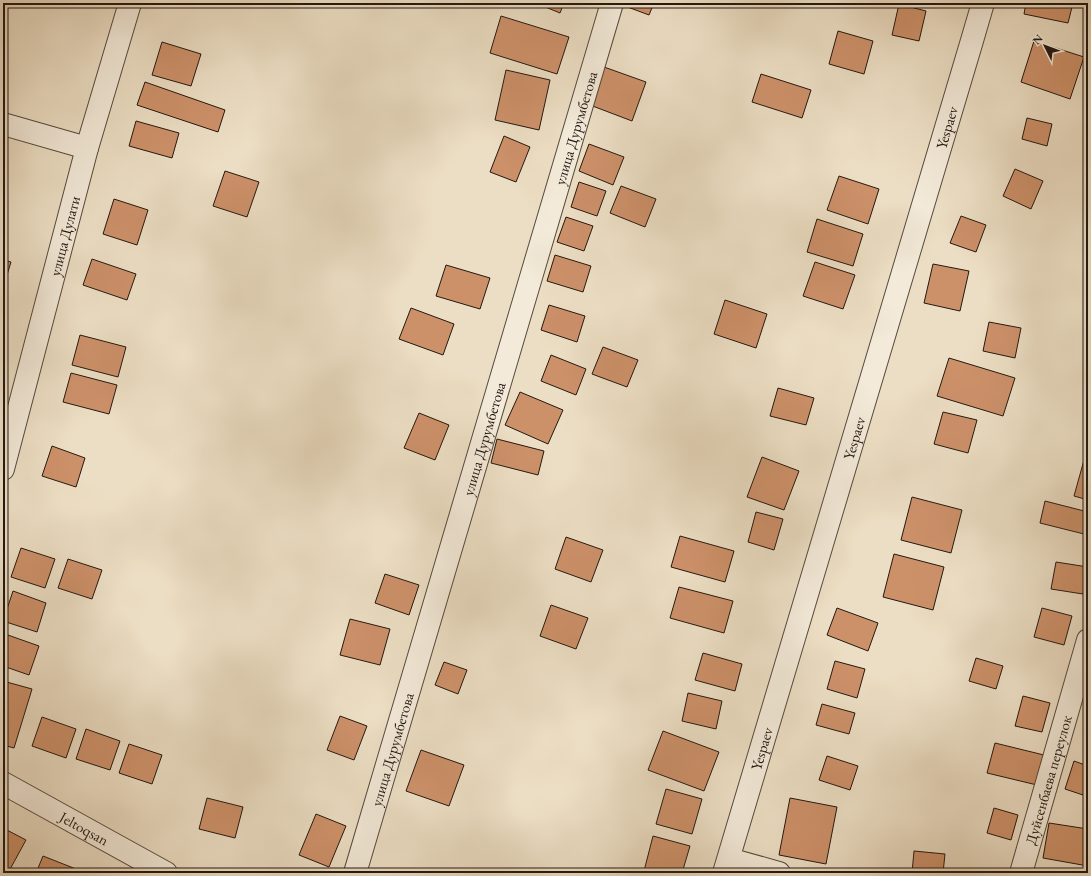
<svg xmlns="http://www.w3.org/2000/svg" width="1091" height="876" font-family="'EB Garamond',serif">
<rect width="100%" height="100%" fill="#ecdec4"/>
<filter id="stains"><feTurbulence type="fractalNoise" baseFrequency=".005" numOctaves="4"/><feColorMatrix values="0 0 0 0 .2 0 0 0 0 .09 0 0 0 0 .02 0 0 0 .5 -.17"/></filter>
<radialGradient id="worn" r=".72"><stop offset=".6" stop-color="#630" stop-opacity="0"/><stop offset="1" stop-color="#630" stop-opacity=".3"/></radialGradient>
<!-- building -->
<path fill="#cd916a" stroke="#231811" d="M 539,3 L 564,3 L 560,13 L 538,4 Z
M 626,3 L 654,3 L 649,15 L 625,6 Z
M 1026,3 L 1073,3 L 1068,23 L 1024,14 Z
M 899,4 L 926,11 L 919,41 L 892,35 Z
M 501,16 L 569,37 L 557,74 L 490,53 Z
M 838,31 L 873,41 L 864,74 L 829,64 Z
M 1034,41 L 1084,57 L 1070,99 L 1021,82 Z
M 162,42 L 201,54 L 191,86 L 152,75 Z
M 604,67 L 646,82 L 632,121 L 590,105 Z
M 506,70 L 550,80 L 539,130 L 495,120 Z
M 761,74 L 811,90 L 802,118 L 752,102 Z
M 145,82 L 225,110 L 218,132 L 137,105 Z
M 1027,118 L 1052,124 L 1047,146 L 1022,139 Z
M 136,121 L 179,133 L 172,158 L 129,146 Z
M 504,136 L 530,147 L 516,182 L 490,172 Z
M 589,144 L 624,157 L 613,185 L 579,171 Z
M 1015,169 L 1043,181 L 1031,209 L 1003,196 Z
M 225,171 L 259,182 L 247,217 L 213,206 Z
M 839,176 L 879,189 L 868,224 L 827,210 Z
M 579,182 L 606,191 L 597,216 L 571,207 Z
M 621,186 L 656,199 L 645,227 L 610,213 Z
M 114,199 L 148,210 L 137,245 L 103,234 Z
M 961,216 L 986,225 L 976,252 L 950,243 Z
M 566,217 L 593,226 L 584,251 L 557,242 Z
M 817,219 L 863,234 L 853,266 L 807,252 Z
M 555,255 L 591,266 L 583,292 L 547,281 Z
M 92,259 L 136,274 L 127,300 L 83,285 Z
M 3,260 L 11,262 L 3,288 Z
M 815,262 L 855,275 L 843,309 L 803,296 Z
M 933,264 L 969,271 L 960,311 L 924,303 Z
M 446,265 L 490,278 L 480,309 L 436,296 Z
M 725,300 L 767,314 L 756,348 L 714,334 Z
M 549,305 L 585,316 L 577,342 L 541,330 Z
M 411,308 L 454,324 L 443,355 L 399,339 Z
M 989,322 L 1021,328 L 1015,358 L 983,351 Z
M 80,335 L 126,347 L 118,377 L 72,365 Z
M 603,347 L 638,360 L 627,387 L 592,374 Z
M 551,355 L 586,369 L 576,395 L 541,381 Z
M 949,358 L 1015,378 L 1003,416 L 937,396 Z
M 71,373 L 117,385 L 109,414 L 63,402 Z
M 778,388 L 814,398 L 806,425 L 770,416 Z
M 520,392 L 563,410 L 548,444 L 505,425 Z
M 943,412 L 977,420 L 968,453 L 934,444 Z
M 419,413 L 449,425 L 435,460 L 404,448 Z
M 497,439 L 544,451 L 538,475 L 491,463 Z
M 52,446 L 85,458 L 76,487 L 42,476 Z
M 762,457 L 799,471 L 784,510 L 747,497 Z
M 1084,460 L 1088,461 L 1088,500 L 1074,496 Z
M 912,497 L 962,510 L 951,553 L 901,540 Z
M 1045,501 L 1088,512 L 1088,535 L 1040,523 Z
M 756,512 L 783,519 L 774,550 L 748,542 Z
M 680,536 L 734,551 L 725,582 L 671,567 Z
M 566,537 L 603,550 L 591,582 L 555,569 Z
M 21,548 L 55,559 L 45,588 L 11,577 Z
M 894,554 L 944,567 L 933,610 L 883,597 Z
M 68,559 L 102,570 L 92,599 L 58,588 Z
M 1056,562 L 1088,567 L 1083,594 L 1051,589 Z
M 385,574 L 419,585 L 409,615 L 375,603 Z
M 679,587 L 733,601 L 724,633 L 670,618 Z
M 13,591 L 46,603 L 37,632 L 3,621 Z
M 551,605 L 588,618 L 576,649 L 540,636 Z
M 837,608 L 878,623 L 868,651 L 827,635 Z
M 1042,608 L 1072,616 L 1064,645 L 1034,637 Z
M 350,619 L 390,629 L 380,665 L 340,655 Z
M 5,634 L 39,646 L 29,675 L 3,666 L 3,641 Z
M 703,653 L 742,664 L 735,691 L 695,680 Z
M 976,658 L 1003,666 L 996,689 L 969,681 Z
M 835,661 L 865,669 L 857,698 L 827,689 Z
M 444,662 L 467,670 L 458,694 L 435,685 Z
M 3,681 L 32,689 L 14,748 L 3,745 Z
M 688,693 L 722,701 L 716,729 L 682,721 Z
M 1023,696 L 1050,703 L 1042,732 L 1015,726 Z
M 822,704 L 855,713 L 849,734 L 816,725 Z
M 340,716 L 367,726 L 354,760 L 327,750 Z
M 42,717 L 76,729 L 66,758 L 32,746 Z
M 86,729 L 120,741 L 110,770 L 76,759 Z
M 663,731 L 719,752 L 704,791 L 648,770 Z
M 995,743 L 1044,755 L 1037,785 L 987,773 Z
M 129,744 L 162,755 L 152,784 L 119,773 Z
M 421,750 L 464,765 L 449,806 L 406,791 Z
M 827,756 L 858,766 L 850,790 L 819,780 Z
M 1074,761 L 1088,766 L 1088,792 L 1086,796 L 1065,789 Z
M 666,789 L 702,799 L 692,834 L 656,824 Z
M 207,798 L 243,807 L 235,838 L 199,829 Z
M 790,798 L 837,807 L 826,864 L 779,855 Z
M 994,808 L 1018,815 L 1011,840 L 987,833 Z
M 316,814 L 346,826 L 329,867 L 299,855 Z
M 1049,823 L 1088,829 L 1088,866 L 1043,858 Z
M 3,828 L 26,840 L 8,873 L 3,872 Z
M 653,836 L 690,846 L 682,873 L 650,873 L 644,871 Z
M 914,851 L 945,854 L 943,873 L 912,873 Z
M 43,856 L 76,869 L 75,873 L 36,873 Z"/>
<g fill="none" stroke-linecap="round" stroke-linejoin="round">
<defs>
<g id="minor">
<path d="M 3,124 L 87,148"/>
<path id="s1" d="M 3,469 L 87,148 L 130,3"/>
<path id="s2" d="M 3,783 L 166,873"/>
<path d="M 729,859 L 779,873"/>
<path id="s3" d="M 355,873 L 612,3"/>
<path id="s4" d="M 1021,873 L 1088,640"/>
</g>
<g id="tertiary">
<path id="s5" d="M 724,873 L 971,44 L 983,3"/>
</g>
</defs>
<!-- minor casing -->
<use href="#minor" stroke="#554a3e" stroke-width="24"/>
<!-- tertiary casing -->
<use href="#tertiary" stroke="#554a3e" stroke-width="24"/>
<!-- minor -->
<use href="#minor" stroke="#f3ead9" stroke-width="22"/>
<!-- tertiary -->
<use href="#tertiary" stroke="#f3ead9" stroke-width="22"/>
</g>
<g text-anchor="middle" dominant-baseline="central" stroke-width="3" stroke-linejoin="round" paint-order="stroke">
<!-- street labels -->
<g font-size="15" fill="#231811" stroke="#f3ead9">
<text stroke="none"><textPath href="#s3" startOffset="777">улица Дурумбетова</textPath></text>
<text stroke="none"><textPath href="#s5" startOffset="778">Yespaev</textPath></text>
<text stroke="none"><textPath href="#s1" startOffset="241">улица Дулати</textPath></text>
<text stroke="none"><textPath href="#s3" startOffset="453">улица Дурумбетова</textPath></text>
<text stroke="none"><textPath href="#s5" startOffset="454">Yespaev</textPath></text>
<text stroke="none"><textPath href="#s3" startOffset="129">улица Дурумбетова</textPath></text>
<text stroke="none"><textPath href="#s5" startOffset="130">Yespaev</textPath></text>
<text stroke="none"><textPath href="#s4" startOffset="97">Дуйсенбаева переулок</textPath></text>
<text stroke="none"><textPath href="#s2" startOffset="93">Jeltoqsan</textPath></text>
</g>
</g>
<!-- margin -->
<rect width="1091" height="876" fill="none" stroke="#ecdec4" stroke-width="16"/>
<rect x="4" y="4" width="1083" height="868" fill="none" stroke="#231811" stroke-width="2"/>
<rect x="8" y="8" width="1075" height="860" fill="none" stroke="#231811"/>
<!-- north arrow -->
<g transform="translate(1045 46) rotate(312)" stroke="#f3ead9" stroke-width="3" paint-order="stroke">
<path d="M0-3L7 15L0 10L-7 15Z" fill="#231811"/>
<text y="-6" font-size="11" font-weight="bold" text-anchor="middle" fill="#231811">N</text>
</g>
<rect width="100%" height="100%" filter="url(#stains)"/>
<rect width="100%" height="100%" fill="url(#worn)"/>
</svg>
